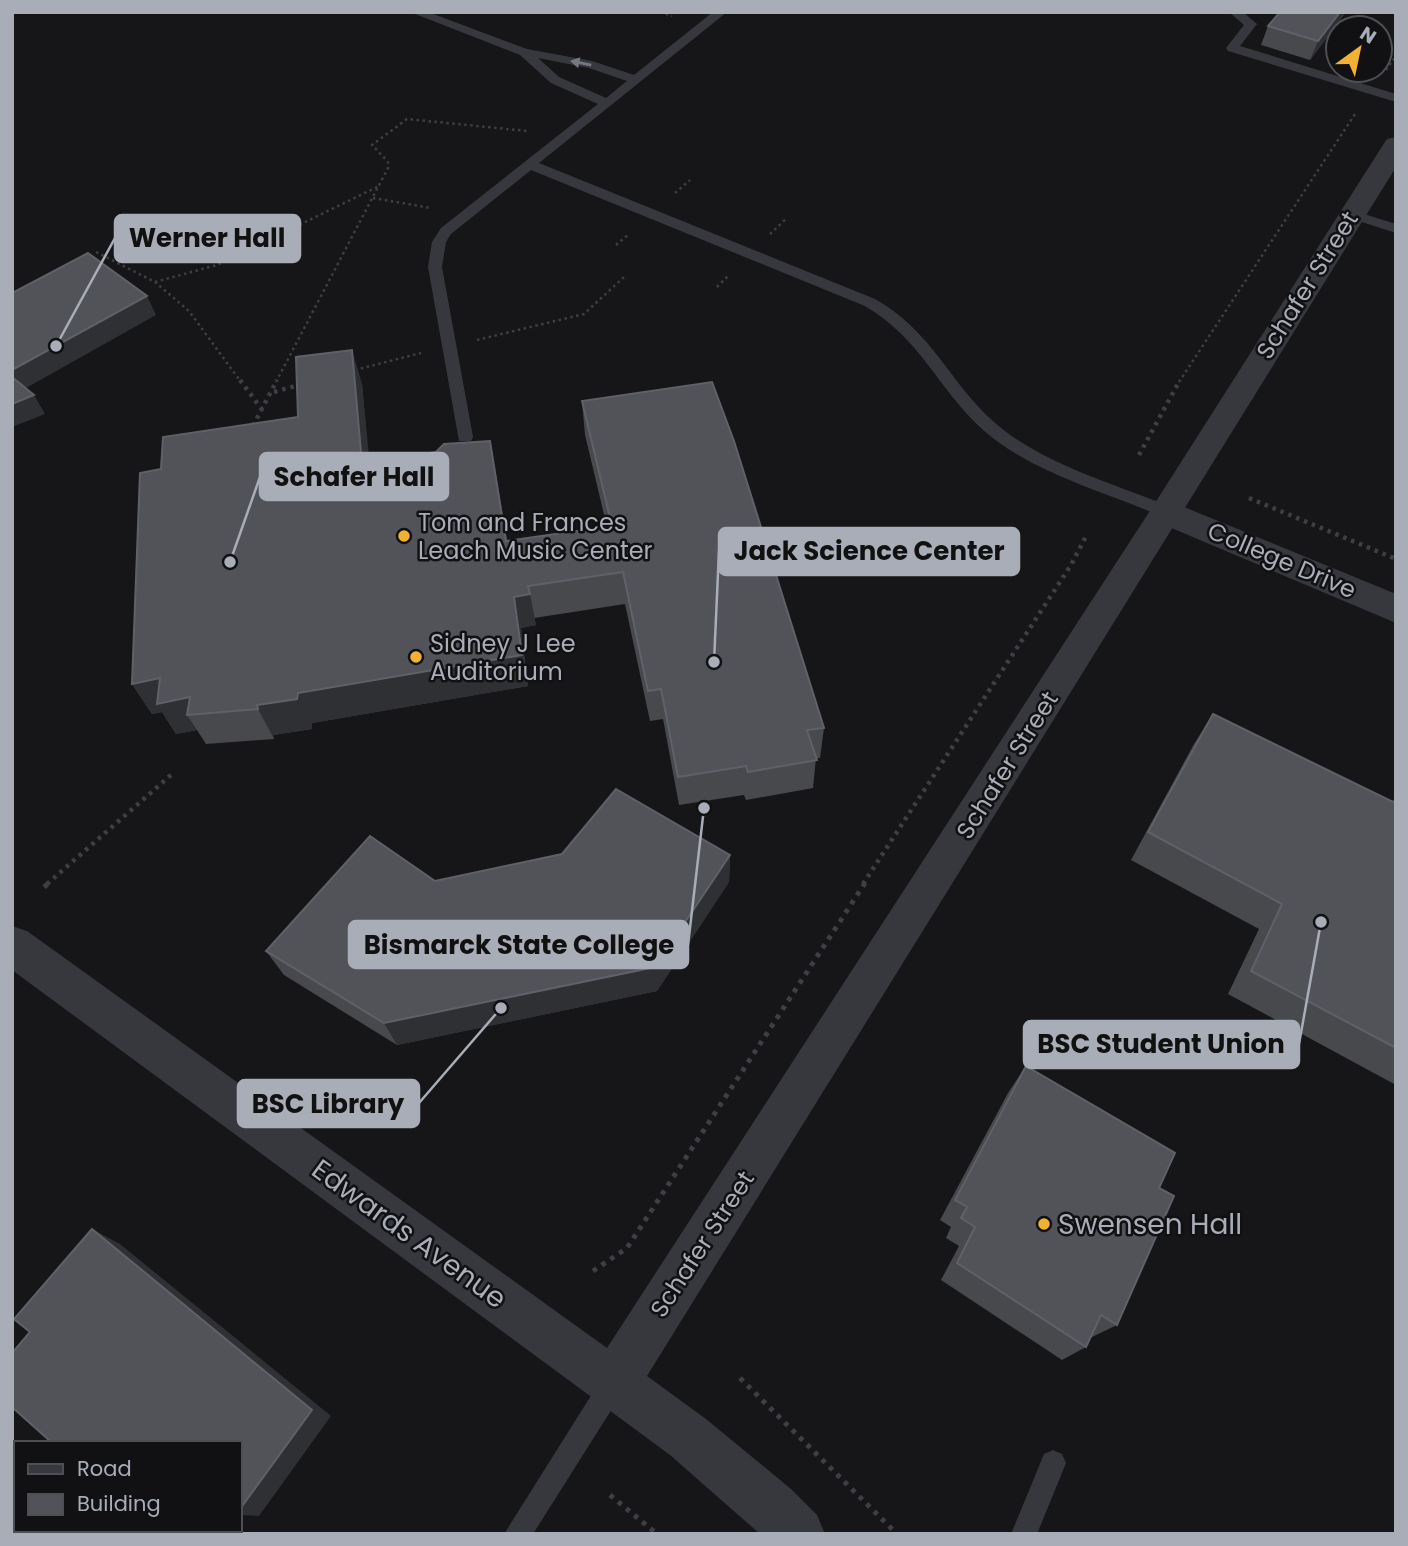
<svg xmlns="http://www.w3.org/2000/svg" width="1408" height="1546" font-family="Poppins,sans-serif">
<rect width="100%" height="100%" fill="#161618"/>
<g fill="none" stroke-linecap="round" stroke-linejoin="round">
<!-- path-far2 -->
<path stroke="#3d3f44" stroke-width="2.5" stroke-dasharray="2.5 3.5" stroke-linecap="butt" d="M 660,12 L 672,16
M 1386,70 L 1396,56
M 675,193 L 690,180
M 373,198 L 431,208
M 770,234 L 787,218
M 616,245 L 629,234
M 96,252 L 155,282 L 189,311 L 241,382
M 155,282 L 217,265 L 379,186
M 717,287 L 729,275
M 477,340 L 584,314 L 624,277
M 355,370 L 421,353
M 276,382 L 388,168 L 388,162 L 372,145 L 407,119 L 527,131
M 1179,382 L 1355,114"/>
<!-- path-far1 -->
<path stroke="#3d3f44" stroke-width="4.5" stroke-dasharray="3.5 5" stroke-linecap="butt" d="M 240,380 L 263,411
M 274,392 L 302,384
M 253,426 L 277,380
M 1139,455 L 1180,380
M 1249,498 L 1396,559
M 47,884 L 171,775
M 863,884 L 1071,565 L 1086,536"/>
<!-- path -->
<path stroke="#3d3f44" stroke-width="5" stroke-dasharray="4.5 6" stroke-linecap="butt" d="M 44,887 L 49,883
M 593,1271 L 627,1248 L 865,883
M 740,1378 L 897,1534
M 610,1495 L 657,1534"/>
<!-- service -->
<path fill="#37383d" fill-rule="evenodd" d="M 410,12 L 428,12 L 527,49 L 592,61 L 634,75 L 713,12 L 727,12 L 539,163 L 875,299 C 933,332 948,381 994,422 C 1043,465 1113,483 1173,508 L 1175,512 L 1173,516 L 1161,516 C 1102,491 1032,473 983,430 C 937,388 922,340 865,306 L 531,170 L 451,234 L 446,242 L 442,267 L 473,437 L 471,441 L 459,441 L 428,267 L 432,242 L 441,228 L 598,104 L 551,83 L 520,55 ZM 538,58 L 589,68 L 627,81 L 606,98 L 559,77 Z
M 1229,12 L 1243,12 L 1257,24 L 1240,46 L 1396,94 L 1396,102 L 1228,51 L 1226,48 L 1244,25 Z
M 1351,210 L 1396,224 L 1396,233 L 1346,217 L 1344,214 Z
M 613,1371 L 622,1375 L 626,1384 L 622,1393 L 533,1534 L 504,1534 L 604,1375 Z
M 1053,1450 L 1062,1454 L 1066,1463 L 1037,1534 L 1011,1534 L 1044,1454 Z"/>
<!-- minor -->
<path fill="#37383d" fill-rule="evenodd" d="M 1167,500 L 1396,594 L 1396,623 L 1155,521 L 1150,512 L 1155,503 Z"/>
<!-- tertiary -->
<path fill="#37383d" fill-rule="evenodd" d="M 1396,137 L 1396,167 L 647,1376 L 706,1419 L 791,1489 L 817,1515 L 825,1534 L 760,1534 L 670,1455 L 12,970 L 12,926 L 27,931 L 607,1348 L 1155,503 L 1383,145 L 1387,139 Z"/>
</g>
<!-- wall -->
<path fill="#47494d" d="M 1346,12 L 1310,60 L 1261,45 L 1268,26 Z
M 362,384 L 369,463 L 496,475 L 507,541 L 607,527 L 585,435 L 582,401 L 824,728 L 820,758 L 816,758 L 813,788 L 746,800 L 744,795 L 679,805 L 663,719 L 650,721 L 625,604 L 534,618 L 536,625 L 521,628 L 528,686 L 312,723 L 312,729 L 273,735 L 274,739 L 206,744 L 197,730 L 176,734 L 162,712 L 152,714 L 132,684 L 161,469 L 298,417 Z
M 1213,714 L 1392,801 L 1396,798 L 1396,1085 L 1228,994 L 1259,929 L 1131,860 L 1194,744 Z
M 730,855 L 729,882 L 657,991 L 397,1045 L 284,975 L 266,951 L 435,881 Z
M 1026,1066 L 1159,1188 L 1117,1325 L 1090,1338 L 1086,1347 L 1062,1360 L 941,1280 L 959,1246 L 946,1238 L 951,1227 L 940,1220 L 1008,1093 Z"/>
<!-- shaded-wall -->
<path fill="#2f3033" d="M 1340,12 L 1346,12 L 1310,60 L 1318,41 Z
M 147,296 L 156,315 L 19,392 L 12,381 L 12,370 Z
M 352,350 L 362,384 L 373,498 L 362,464 Z
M 34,395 L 45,414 L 12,427 L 12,404 Z
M 490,441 L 496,475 L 512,573 L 506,541 Z
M 530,594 L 536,625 L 521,628 L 528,686 L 312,723 L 312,729 L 273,735 L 274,739 L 258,709 L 257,705 L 298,693 L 514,597 Z
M 160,678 L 190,697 L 187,715 L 197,730 L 176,734 L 162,712 L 152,714 L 132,684 Z
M 730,855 L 729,882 L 657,991 L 397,1045 L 384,1023 Z
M 92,1229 L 120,1244 L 331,1416 L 259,1516 L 240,1515 L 240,1505 Z
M 203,1530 L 229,1530 L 226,1534 L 200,1534 Z"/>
<!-- building -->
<path fill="#525359" stroke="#5f6168" stroke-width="2" d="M 1280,12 L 1340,12 L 1318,41 L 1268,26 Z
M 88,253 L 147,296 L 12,370 L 12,293 Z
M 352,350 L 362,464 L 436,452 L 444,444 L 490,441 L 506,541 L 612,526 L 582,401 L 712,382 L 734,441 L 824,728 L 807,730 L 817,760 L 748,772 L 746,766 L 678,777 L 661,689 L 648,691 L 623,572 L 528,586 L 530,594 L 514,597 L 522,655 L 298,693 L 297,699 L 257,705 L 258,709 L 187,715 L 190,697 L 157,704 L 160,678 L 132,684 L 140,473 L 161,469 L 163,437 L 298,417 L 296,357 Z
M 12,377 L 34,395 L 12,404 Z
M 1213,714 L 1395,803 L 1396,801 L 1396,1048 L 1251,971 L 1282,904 L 1148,832 Z
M 616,789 L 730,855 L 655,967 L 384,1023 L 266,951 L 370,836 L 435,881 L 562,854 Z
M 1026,1066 L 1175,1153 L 1159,1188 L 1174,1196 L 1117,1325 L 1101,1315 L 1086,1347 L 957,1263 L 975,1227 L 961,1218 L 967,1207 L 955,1200 Z
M 92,1229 L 312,1410 L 240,1509 L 240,1443 L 49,1443 L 50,1441 L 12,1407 L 12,1353 L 30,1332 L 14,1319 Z
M 16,1483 L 16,1530 L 203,1530 L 200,1534 L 12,1534 L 12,1487 Z"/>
<!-- one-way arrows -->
<defs><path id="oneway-solid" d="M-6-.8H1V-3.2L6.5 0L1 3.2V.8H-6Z" transform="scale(1.75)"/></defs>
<use fill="#757881" href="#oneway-solid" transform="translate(581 63) rotate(-169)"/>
<!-- markers -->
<g fill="#f2b134" stroke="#111113" stroke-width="2.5">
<circle cx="404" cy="536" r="7"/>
<circle cx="416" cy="657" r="7"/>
<circle cx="1044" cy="1224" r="7"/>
</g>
<g text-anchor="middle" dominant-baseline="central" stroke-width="5" stroke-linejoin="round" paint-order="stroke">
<!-- street labels -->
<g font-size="24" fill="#a8adb8" stroke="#111113">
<text transform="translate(1307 285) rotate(-58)">Schafer Street</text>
<text transform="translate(1282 560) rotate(23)">College Drive</text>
<text transform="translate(1007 765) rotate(-58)">Schafer Street</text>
<text transform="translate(702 1244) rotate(-57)">Schafer Street</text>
</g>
<!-- poi labels -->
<g font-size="24" fill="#a8adb8" stroke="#111113" text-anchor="start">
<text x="418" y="522">Tom and Frances<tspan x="418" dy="28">Leach Music Center</tspan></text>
<text x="430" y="643">Sidney J Lee<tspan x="430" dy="28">Auditorium</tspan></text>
</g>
<!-- near-poi labels -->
<g font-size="28" fill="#a8adb8" stroke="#111113" text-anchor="start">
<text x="1058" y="1224">Swensen Hall</text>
</g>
<!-- near-street labels -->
<g font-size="28" fill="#a8adb8" stroke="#111113">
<text transform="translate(409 1234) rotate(36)">Edwards Avenue</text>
</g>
</g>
<!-- callouts -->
<path fill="none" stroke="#a8adb8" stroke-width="2.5" d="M56 346L115 238M230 562L260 477M714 662L719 551M704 808L688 945M1321 922L1299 1044M501 1008L419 1103"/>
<g fill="#a8adb8" stroke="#111113" stroke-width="2.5">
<circle cx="56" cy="346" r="7"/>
<circle cx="230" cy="562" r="7"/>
<circle cx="714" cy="662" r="7"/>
<circle cx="704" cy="808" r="7"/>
<circle cx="1321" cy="922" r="7"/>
<circle cx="501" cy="1008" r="7"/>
</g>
<g fill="#a8adb8" stroke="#a8adb8" stroke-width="2.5">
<rect x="115" y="215" width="185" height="47" rx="7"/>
<rect x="260" y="453" width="188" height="47" rx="7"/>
<rect x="719" y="528" width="300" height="47" rx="7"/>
<rect x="349" y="921" width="339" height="47" rx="7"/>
<rect x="1024" y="1021" width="275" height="47" rx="7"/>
<rect x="238" y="1080" width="181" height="47" rx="7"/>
</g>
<g font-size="26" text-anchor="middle" font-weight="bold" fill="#111">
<text x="207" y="247">Werner Hall</text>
<text x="354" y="486">Schafer Hall</text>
<text x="869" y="560">Jack Science Center</text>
<text x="519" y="954">Bismarck State College</text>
<text x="1161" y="1053">BSC Student Union</text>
<text x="328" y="1113">BSC Library</text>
</g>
<!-- border -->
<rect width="1408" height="1546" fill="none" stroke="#a8adb8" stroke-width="28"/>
<!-- legend -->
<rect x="14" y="1441" width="228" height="91" fill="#111113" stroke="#4d4f55" stroke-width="2"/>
<rect x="28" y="1464" width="35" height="10" fill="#37383d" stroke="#4d4f55" stroke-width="2"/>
<text x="77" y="1476" font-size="21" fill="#a8adb8">Road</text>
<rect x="28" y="1494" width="35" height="21" fill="#525359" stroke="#4d4f55" stroke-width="2"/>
<text x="77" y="1511" font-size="21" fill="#a8adb8">Building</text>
<!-- north arrow -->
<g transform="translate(1359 49) rotate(33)"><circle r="33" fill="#111113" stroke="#4d4f55" stroke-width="2"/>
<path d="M0-5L12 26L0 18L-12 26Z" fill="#f2b134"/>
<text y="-10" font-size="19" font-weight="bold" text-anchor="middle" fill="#a8adb8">N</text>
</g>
</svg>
